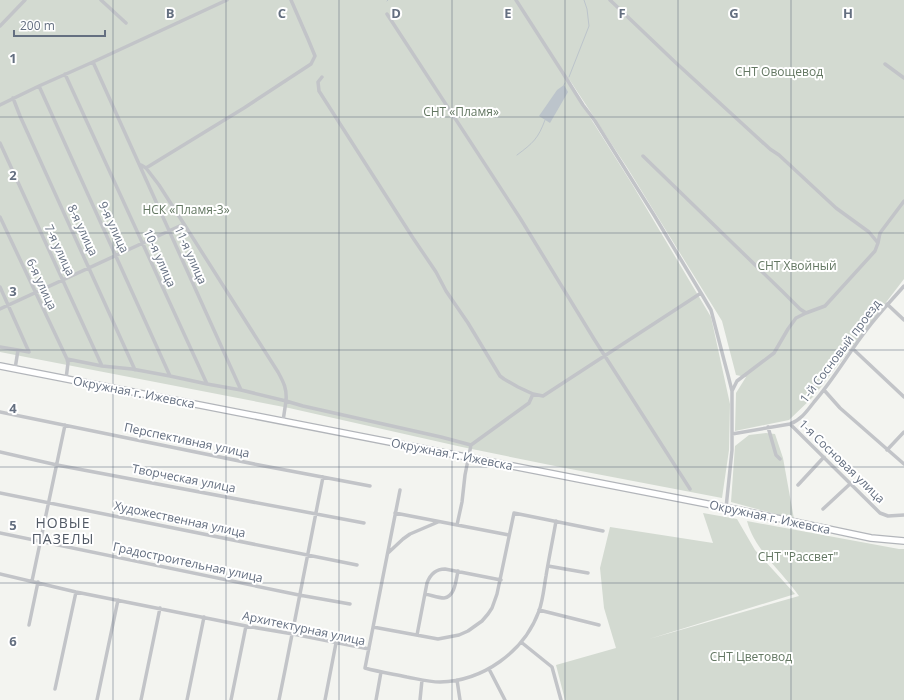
<svg xmlns="http://www.w3.org/2000/svg" width="904" height="700" font-family="'Open Sans',sans-serif">
<rect width="100%" height="100%" fill="#f3f4f0"/>
<!-- green -->
<path fill="#d3dad1" d="M 0,0 L 904,0 L 904,279 L 814,396 L 789,420 L 735,431 L 736,393 L 746,377 L 736,375 L 722,321 L 628,169 L 569,79 L 581,103 L 632,184 L 711,317 L 730,404 L 729,450 L 722,498 L 560,467 L 462,447 L 289,408 L 0,352 Z
M 766,433 L 775,434 L 783,458 L 794,519 L 731,502 L 735,446 L 749,435 Z
M 703,513 L 737,519 L 755,550 L 795,594 L 649,639 L 799,596 C 782,571 755,551 747,521 L 899,549 L 904,549 L 904,700 L 565,700 L 556,665 L 616,648 L 604,608 L 600,568 L 610,527 L 713,543 Z"/>
<!-- water -->
<path fill="#bcc4cb" d="M 564,85 L 568,92 L 550,123 L 539,116 L 557,90 Z"/>
<g fill="none" stroke-linecap="round" stroke-linejoin="round">
<!-- stream -->
<path stroke="#bcc4cb" stroke-width="1" d="M 387,1 L 388,0
M 569,77 L 589,26 L 587,9 L 584,0
M 564,85 L 565,83
M 517,155 C 533,143 538,139 545,120"/>
<defs>
<path id="primary" d="M 0,366 L 743,511 L 871,538 L 904,541"/>
</defs>
<!-- primary casing -->
<use href="#primary" stroke="#b2b5ba" stroke-width="8"/>
<!-- street -->
<path stroke="#c2c4c8" stroke-width="3.5" d="M 101,0 L 126,23
M 516,0 L 561,70 L 583,105 L 595,121 L 654,215 L 701,293
M 610,0 L 675,62 L 770,149 L 779,155 L 836,208 L 869,232 L 878,243 L 875,251 L 825,306 L 806,313 L 796,318 L 788,329 L 774,353 L 737,381 L 732,391 L 732,450 L 726,508
M 387,14 L 520,218 L 594,339 L 690,489
M 0,26 L 25,0
M 93,62 C 143,171 191,281 241,390
M 885,64 L 904,78
M 65,74 L 207,384
M 322,77 L 318,82 L 319,91 L 413,238 L 436,272 L 446,291 L 468,323 L 500,376 L 504,379 L 518,387 L 533,394 L 543,396 L 701,293 L 711,310 L 724,360 L 728,375 L 732,391
M 39,86 L 170,376
M 13,98 L 20,116 L 135,370
M 0,105 L 39,86 L 93,62 L 227,0
M 0,143 L 102,366
M 643,156 L 783,292 L 800,309 L 806,313
M 146,168 L 244,108 L 311,64 L 315,56 L 308,39 L 291,0
M 0,217 L 67,359 L 68,363 L 66,379
M 878,243 L 880,233 L 904,201
M 0,287 L 29,352
M 887,304 L 904,320
M 0,309 L 184,224 L 159,185 L 146,168 L 141,165
M 0,347 L 18,350
M 853,349 L 904,397
M 67,359 L 102,366 L 132,369 L 170,376 L 207,384 L 241,390 L 286,401 C 287,389 284,383 278,372 L 184,224
M 15,369 L 18,350 L 29,352
M 824,390 L 840,408 L 904,464
M 0,412 L 259,465 L 370,486
M 283,421 L 286,401 L 303,406 L 441,437 L 471,445
M 790,424 L 880,513 L 888,516 L 904,515
M 768,427 L 776,455 L 780,459
M 732,434 L 790,424 C 801,420 807,411 814,402 C 834,379 849,352 868,328 C 879,313 892,300 904,286
M 887,450 L 904,432
M 0,452 L 57,465 L 364,523
M 798,485 L 824,457
M 400,490 L 365,668 C 379,672 393,674 407,677 C 418,679 429,682 440,682 C 483,681 524,652 539,611 C 543,600 544,587 546,576 C 549,557 553,539 556,521
M 0,493 L 357,565
M 823,509 L 851,483
M 395,513 L 509,535
M 457,525 L 462,502 L 465,475 L 471,445 L 529,403 L 533,394
M 0,533 L 299,595 L 350,604
M 388,553 L 403,539 L 410,534 L 438,522
M 548,566 L 588,573
M 0,574 L 76,592 L 246,626 L 293,634 L 369,649
M 32,581 L 65,425
M 425,594 C 431,595 438,598 444,598 C 455,597 456,580 458,571
M 539,610 L 599,625
M 29,625 L 38,582
M 373,627 L 438,639 L 459,635 L 468,631 L 482,621 L 488,614 L 492,608 L 497,594 L 514,513 L 603,531
M 417,635 L 427,583 C 430,575 435,569 445,569 L 501,580
M 521,642 L 552,667 L 561,700
M 489,669 L 505,700
M 457,680 L 460,700
M 55,689 L 76,592
M 97,700 L 118,600
M 141,700 L 160,608
M 187,700 L 204,617
M 231,700 L 246,626
M 279,700 C 294,626 308,552 323,477
M 325,700 L 336,643
M 376,700 L 381,672
M 420,700 L 422,680"/>
<!-- primary -->
<use href="#primary" stroke="#fff" stroke-width="5.5"/>
</g>
<!-- grid -->
<path fill="none" stroke="#646f80" stroke-width="1" stroke-opacity="0.55" d="M 113,0 L 113,700M 226,0 L 226,700M 339,0 L 339,700M 452,0 L 452,700M 565,0 L 565,700M 678,0 L 678,700M 791,0 L 791,700M 0,117 L 904,117M 0,233 L 904,233M 0,350 L 904,350M 0,467 L 904,467M 0,583 L 904,583"/>
<g text-anchor="middle" dominant-baseline="central" stroke-width="4" stroke-linejoin="round" paint-order="stroke">
<!-- park labels -->
<g font-size="12" fill="#637762" stroke="#fff">
<text x="779" y="71">СНТ Овощевод</text>
<text x="461" y="111">СНТ «Пламя»</text>
<text x="186" y="209">НСК «Пламя-3»</text>
<text x="797" y="265">СНТ Хвойный</text>
<text x="798" y="556">СНТ "Рассвет"</text>
<text x="751" y="656">СНТ Цветовод</text>
</g>
<!-- street labels -->
<g font-size="12" fill="#646f80" stroke="#fff">
<text transform="translate(114 227) rotate(65)">9-я улица</text>
<text transform="translate(83 230) rotate(65)">8-я улица</text>
<text transform="translate(60 250) rotate(65)">7-я улица</text>
<text transform="translate(191 255) rotate(66)">11-я улица</text>
<text transform="translate(160 258) rotate(66)">10-я улица</text>
<text transform="translate(42 284) rotate(65)">6-я улица</text>
<text transform="translate(840 351) rotate(-53)">1-й Сосновый проезд</text>
<text transform="translate(134 392) rotate(11)">Окружная г. Ижевска</text>
<text transform="translate(187 440) rotate(12)">Перспективная улица</text>
<text transform="translate(452 454) rotate(11)">Окружная г. Ижевска</text>
<text transform="translate(842 461) rotate(44)">1-я Сосновая улица</text>
<text transform="translate(184 478) rotate(11)">Творческая улица</text>
<text transform="translate(770 517) rotate(12)">Окружная г. Ижевска</text>
<text transform="translate(180 519) rotate(12)">Художественная улица</text>
<text transform="translate(188 562) rotate(12)">Градостроительная улица</text>
<text transform="translate(304 628) rotate(12)">Архитектурная улица</text>
</g>
<!-- quarter labels -->
<g font-size="14" letter-spacing="1" fill="#515965" stroke="#fff">
<text x="63" y="522">НОВЫЕ<tspan x="63" dy="16">ПАЗЕЛЫ</tspan></text>
</g>
</g>
<g font-size="13" text-anchor="middle" font-weight="bold" fill="#646f80" stroke="#fff" stroke-width="4" stroke-linejoin="round" paint-order="stroke">
<text x="170" y="18">B</text>
<text x="282" y="18">C</text>
<text x="396" y="18">D</text>
<text x="508" y="18">E</text>
<text x="622" y="18">F</text>
<text x="734" y="18">G</text>
<text x="848" y="18">H</text>
<text x="13" y="63">1</text>
<text x="13" y="180">2</text>
<text x="13" y="296">3</text>
<text x="13" y="413">4</text>
<text x="13" y="530">5</text>
<text x="13" y="646">6</text>
</g>
<!-- scale -->
<path d="M14 30v6h91v-6" fill="none" stroke="#646f80" stroke-width="2"/>
<text x="20" y="30" font-size="12" fill="#646f80" stroke="#ffffff" stroke-width="3" paint-order="stroke">200 m</text>
</svg>
